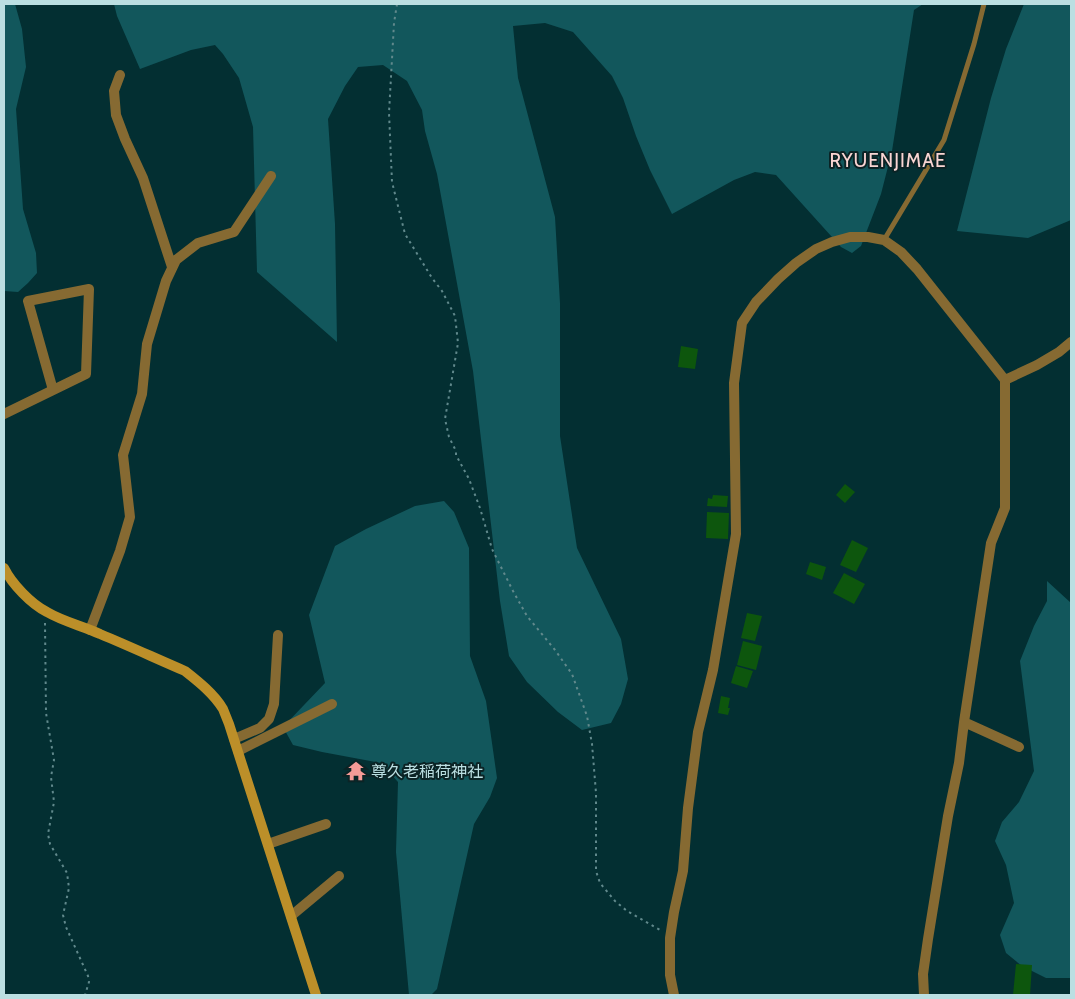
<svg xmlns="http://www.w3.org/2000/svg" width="1075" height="999" font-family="Cabin,'Noto Sans JP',sans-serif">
<rect width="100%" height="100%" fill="#032f32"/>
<!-- green -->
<path fill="#12575c" d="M 4,4 L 15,4 L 22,29 L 26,67 L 16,109 L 23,209 L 36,253 L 37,273 L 28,283 L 18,292 L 4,291 Z
M 114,4 L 923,4 L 914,10 L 892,151 L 881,194 L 861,246 L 852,253 L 841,247 L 776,175 L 755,172 L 734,180 L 672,214 L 650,170 L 636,136 L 623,98 L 612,76 L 573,32 L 545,23 L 513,26 L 518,78 L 555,217 L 560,303 L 560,436 L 577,548 L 621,639 L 628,679 L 621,704 L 611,723 L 582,730 L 558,712 L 527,682 L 509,656 L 500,601 L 473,371 L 437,174 L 425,131 L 422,110 L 407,81 L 383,65 L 358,67 L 345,86 L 328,119 L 335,224 L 337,342 L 257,272 L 253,127 L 239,78 L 223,54 L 215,45 L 191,50 L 140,69 L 117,16 Z
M 1024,4 L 1071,4 L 1071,220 L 1028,238 L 957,231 L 991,98 L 1006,49 Z
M 444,501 L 454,512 L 469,548 L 470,656 L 486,701 L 497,778 L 490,797 L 474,824 L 437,989 L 431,995 L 409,995 L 396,852 L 398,782 L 381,763 L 322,752 L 293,745 L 283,727 L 325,683 L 309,615 L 335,546 L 366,529 L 415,506 Z
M 1047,581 L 1071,603 L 1071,978 L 1046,978 L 1022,966 L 1006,953 L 1000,935 L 1014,903 L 1006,865 L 995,841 L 1002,822 L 1019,802 L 1034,771 L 1020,661 L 1034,626 L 1047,601 Z"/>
<!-- building -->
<path fill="#0d560d" d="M 681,346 L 698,349 L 695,369 L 678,367 Z
M 845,484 L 855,492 L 845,503 L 836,495 Z
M 713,495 L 728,496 L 727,507 L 707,506 L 708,498 L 712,499 Z
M 707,512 L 729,513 L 728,539 L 706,538 Z
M 852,540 L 868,548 L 856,572 L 840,565 Z
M 810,562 L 826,567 L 822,580 L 806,574 Z
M 844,573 L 865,584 L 854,604 L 833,593 Z
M 747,613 L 762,616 L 755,641 L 741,638 Z
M 743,641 L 762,646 L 756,670 L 737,665 Z
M 736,666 L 753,671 L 747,688 L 731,683 Z
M 721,696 L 730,698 L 728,708 L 730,708 L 728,715 L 718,713 Z
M 1016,964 L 1032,965 L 1030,995 L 1013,995 Z"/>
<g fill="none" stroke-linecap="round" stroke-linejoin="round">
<!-- path -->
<path stroke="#61898c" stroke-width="2" stroke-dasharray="2.5 4" stroke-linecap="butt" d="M 397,4 L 394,23 L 389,113 L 392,182 L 405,234 L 432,278 L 442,291 L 455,316 L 458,343 L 445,419 L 449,437 L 456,451 L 456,455 L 469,479 L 480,508 L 492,549 L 513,591 L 527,616 L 555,650 L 572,674 L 587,716 L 592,744 L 596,793 L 596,871 L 600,883 L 615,901 L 627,911 L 660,930
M 45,623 L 46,713 L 54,760 L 51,777 L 54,802 L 48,834 L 50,844 L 67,873 L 69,888 L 63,915 L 66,927 L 88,976 L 89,982 L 85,995"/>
<!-- lane -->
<path stroke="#866a32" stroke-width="5" d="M 884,240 L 944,140 L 974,44 L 984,4"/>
<!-- street -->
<path stroke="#866a32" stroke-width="10" d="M 120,75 L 114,91 L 116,115 L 125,139 L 143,178 L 172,267
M 1005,380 L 1037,365 L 1059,352 L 1071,342
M 4,414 L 86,374 L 89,289 L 28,301 L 53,390
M 90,630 L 120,551 L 130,517 L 123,455 L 142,394 L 147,344 L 166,281 L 176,260 L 198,243 L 234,232 L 271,176
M 964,722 L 1019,747
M 234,739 L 260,728 L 269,719 L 274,704 L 278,635
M 238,751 L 332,704
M 268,844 L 326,824
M 291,916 L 339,876
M 674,995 L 670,975 L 670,938 L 674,912 L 683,871 L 688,808 L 698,732 L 713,670 L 736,534 L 734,383 L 742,323 L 756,302 L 778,279 L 796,263 L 816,249 L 832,242 L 850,237 L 868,237 L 884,240 L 901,252 L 917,269 L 1005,380 L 1005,508 L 991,543 L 964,722 L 959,763 L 948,816 L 928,939 L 923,974 L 924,995"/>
<!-- secondary -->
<path stroke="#bc8f29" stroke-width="10" d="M 4,568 C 12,584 31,604 47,612 C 64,622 83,626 100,634 C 129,646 157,659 185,671 C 199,682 214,694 223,709 C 225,714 227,719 229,724 L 316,995"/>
</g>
<!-- icons -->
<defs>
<symbol id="temple-bare" viewBox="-9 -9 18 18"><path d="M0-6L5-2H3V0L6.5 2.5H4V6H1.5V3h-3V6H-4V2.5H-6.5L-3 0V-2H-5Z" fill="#f59b97" stroke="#0b2325" stroke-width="2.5" paint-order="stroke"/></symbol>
</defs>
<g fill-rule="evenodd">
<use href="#temple-bare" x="342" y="757" width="28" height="28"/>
</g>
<g text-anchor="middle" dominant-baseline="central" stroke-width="4" stroke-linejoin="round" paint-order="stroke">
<!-- poi labels -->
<g font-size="16" fill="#bbdfe2" stroke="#0b2325" text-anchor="start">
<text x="371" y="771">尊久老稲荷神社</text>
</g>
<!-- quarter labels -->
<g font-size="19" letter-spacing="1" fill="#f9d5d3" stroke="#0b2325">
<text x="888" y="160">RYUENJIMAE</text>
</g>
</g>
<!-- border -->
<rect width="1075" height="999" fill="none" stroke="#bbdfe2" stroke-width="10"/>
</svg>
